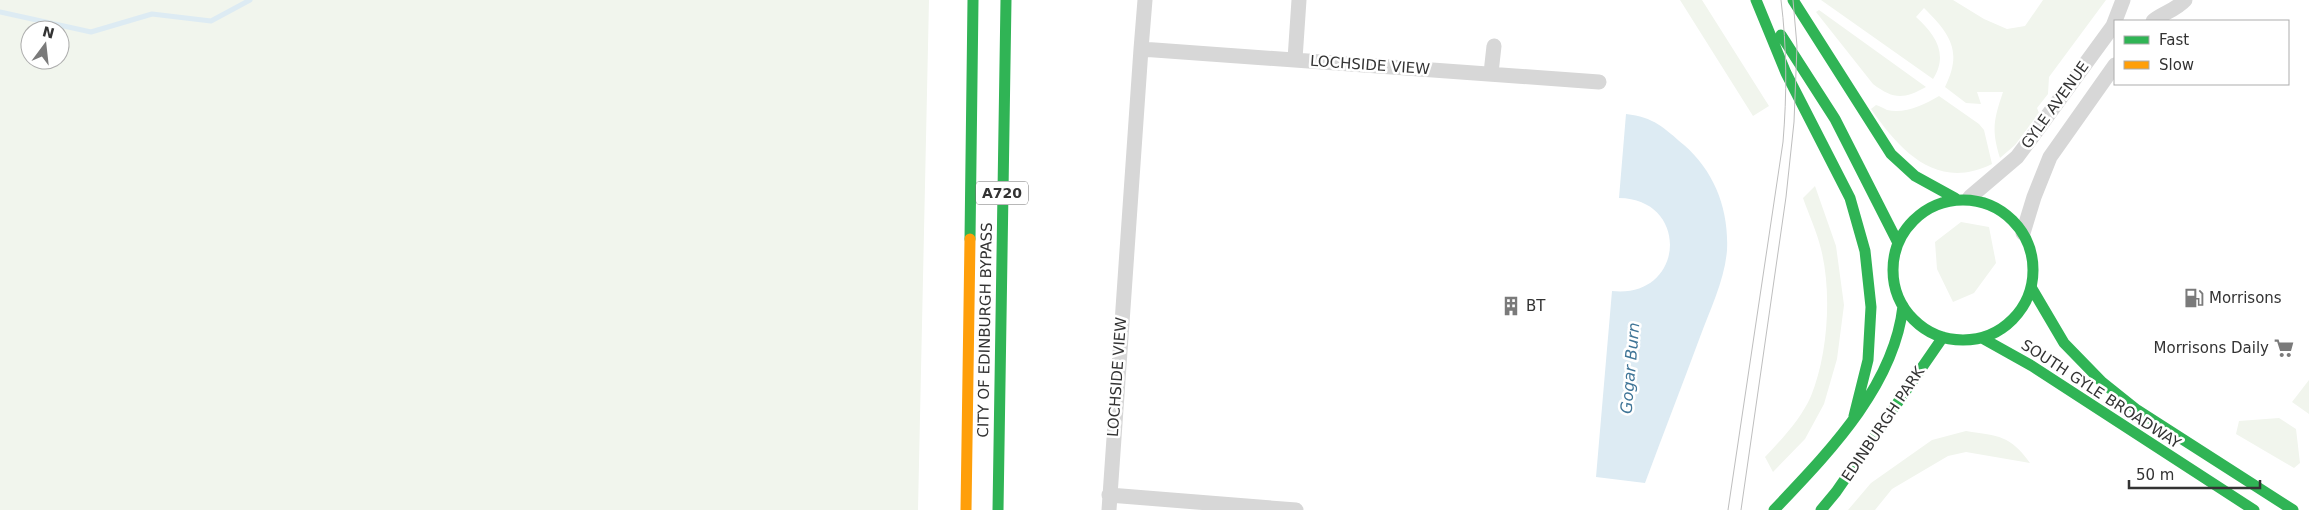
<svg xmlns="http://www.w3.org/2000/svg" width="2309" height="510" font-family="'DejaVu Sans',sans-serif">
<rect width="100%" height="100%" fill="#fff"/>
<!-- green -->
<path fill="#f1f5ed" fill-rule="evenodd" d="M 0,0 L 929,0 L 918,510 L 0,510 ZM 30,30 L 60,30 L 60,60 L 30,60 Z
M 1680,0 L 1702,0 L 1769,106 L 1753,116 Z
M 1821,0 L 1953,0 L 1984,19 L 2007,29 L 2025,26 L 2043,0 L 2106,0 L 2049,77 L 2048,94 L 2037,108 L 2039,113 L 2015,145 L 2000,158 C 1991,130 1994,119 2003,92 L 1977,92 L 1981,104 L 1966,103 L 1945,87 C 1963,51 1950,34 1924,8 L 1916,17 C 1935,34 1949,54 1933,79 Z
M 1819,10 L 1926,87 C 1904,99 1894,100 1873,84 L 1816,12 Z
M 1939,96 L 1979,124 L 1984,130 L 1992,164 C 1937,191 1901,152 1871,109 L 1876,105 C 1880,106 1883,108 1887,110 C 1905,114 1924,105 1939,96 Z
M 1815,186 L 1836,246 L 1844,305 L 1837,359 L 1824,404 L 1805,439 L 1773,472 L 1765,457 C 1782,439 1801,419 1811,396 C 1828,355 1832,292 1821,249 C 1817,232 1809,215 1803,198 Z
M 1961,222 L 1989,227 L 1996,263 L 1974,293 L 1953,302 L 1937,269 L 1935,242 Z
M 2309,380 L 2309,414 L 2292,402 Z
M 2279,418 L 2296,429 L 2300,463 L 2294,468 L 2236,434 L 2239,421 Z
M 1966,431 C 1999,436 2010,435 2030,463 L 1966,452 L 1948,456 L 1892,489 L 1875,510 L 1848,510 L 1871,483 L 1932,440 Z"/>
<!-- water -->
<path fill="#ddebf3" d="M 1626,114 C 1654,117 1664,128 1684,145 C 1715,172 1729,210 1727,250 C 1725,279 1710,310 1700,337 C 1682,386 1663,434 1645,483 L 1596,477 L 1612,291 C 1685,299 1691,199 1619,198 Z"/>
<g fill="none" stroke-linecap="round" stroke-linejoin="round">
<!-- stream -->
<path stroke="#ddebf3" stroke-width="5" d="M 0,12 L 91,32 L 152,14 L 211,21 L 250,0"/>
<!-- street -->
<path stroke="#d7d7d7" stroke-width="15" d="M 1145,0 L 1141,49 L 1599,82
M 2153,21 C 2163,13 2176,10 2185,0
M 1295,59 L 1299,0
M 1491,73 L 1494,46
M 1970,197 L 2017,157 L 2032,137 L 2113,26 L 2123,0
M 2023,233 L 2034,197 L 2050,157 L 2115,65
M 1109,495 L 1296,510
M 1109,510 L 1141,49"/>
<!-- fast -->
<path stroke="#30b455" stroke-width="11" d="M 1756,0 L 1786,73 L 1850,198 L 1865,251 L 1871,307 L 1868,360 L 1854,416
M 1793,0 L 1891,154 L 1915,176 L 1955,198
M 1781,35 L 1835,119 L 1898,243
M1893 270a70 70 0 1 1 140 0a70 70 0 1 1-140 0Z
M 970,239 L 973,0
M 2031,287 L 2064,343 L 2102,382 L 2137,410 L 2293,510
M 1982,338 L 2032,366 L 2254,510
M 998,510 L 1006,0
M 1774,510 C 1827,454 1894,387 1903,306
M 1821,510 L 1836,492 L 1943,337"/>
<!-- slow -->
<path stroke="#ff9f0a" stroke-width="11" d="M 966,510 L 970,239"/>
<!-- tram -->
<path stroke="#bebebe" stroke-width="1" d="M 1728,510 L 1783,142 C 1787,94 1787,48 1781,0
M 1741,510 L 1786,197 L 1794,122 L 1797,46 L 1793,0"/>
</g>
<!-- icons -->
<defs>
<symbol id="fuel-bare" viewBox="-9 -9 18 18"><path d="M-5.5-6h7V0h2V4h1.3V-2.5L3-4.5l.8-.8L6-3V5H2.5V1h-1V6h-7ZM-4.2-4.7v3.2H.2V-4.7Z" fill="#7a7a7a" stroke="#fff" stroke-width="2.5" paint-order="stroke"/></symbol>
<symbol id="building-bare" viewBox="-9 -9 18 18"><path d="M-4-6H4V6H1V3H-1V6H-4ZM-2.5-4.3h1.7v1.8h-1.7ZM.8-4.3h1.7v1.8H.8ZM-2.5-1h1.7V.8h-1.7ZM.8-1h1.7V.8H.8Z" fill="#7a7a7a" stroke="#fff" stroke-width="2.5" paint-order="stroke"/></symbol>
<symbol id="supermarket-bare" viewBox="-9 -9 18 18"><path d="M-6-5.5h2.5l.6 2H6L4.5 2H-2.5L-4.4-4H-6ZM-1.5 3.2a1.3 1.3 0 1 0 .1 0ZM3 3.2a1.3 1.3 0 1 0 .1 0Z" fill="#7a7a7a" stroke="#fff" stroke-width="2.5" paint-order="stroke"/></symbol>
</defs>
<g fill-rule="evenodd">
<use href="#fuel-bare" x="2180" y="284" width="28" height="28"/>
<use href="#building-bare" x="1497" y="292" width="28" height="28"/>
<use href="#supermarket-bare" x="2270" y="334" width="28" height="28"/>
</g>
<g text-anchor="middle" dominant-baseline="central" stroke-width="5" stroke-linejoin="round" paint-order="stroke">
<!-- shield labels -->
<rect fill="#fff" stroke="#707070" stroke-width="1" x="976" y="181.5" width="52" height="23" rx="4"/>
<g font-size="14" font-weight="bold" fill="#333">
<text x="1002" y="193">A720</text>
</g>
<!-- street labels -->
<g font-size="15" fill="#333" stroke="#fff">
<text transform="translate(1370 65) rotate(4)">LOCHSIDE VIEW</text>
<text transform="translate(2055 105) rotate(-54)">GYLE AVENUE</text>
<text transform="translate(985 330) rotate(-89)">CITY OF EDINBURGH BYPASS</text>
<text transform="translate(1117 377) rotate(-86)">LOCHSIDE VIEW</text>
<text transform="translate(2101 394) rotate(33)">SOUTH GYLE BROADWAY</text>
<text transform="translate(1883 424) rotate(-56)">EDINBURGH PARK</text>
</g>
<!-- poi labels -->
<g font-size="15" fill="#333" stroke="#fff" text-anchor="start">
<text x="2209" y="298">Morrisons</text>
<text x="1526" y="306">BT</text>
<text x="2269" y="348" text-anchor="end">Morrisons Daily</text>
</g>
<!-- water labels -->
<g font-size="16" font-style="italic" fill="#3f7597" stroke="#fff">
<text transform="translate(1630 368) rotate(-85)">Gogar Burn</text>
</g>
</g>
<!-- legend -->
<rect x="2114" y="20" width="175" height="65" fill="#ffffff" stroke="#adadad"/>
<rect x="2124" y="36" width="25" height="8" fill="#30b455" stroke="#adadad"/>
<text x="2159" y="45" font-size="15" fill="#333333">Fast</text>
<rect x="2124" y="61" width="25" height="8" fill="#ff9f0a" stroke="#adadad"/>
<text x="2159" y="70" font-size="15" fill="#333333">Slow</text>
<!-- north arrow -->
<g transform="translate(45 45) rotate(15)"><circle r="24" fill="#ffffff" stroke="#adadad"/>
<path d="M0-4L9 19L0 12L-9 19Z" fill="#7a7a7a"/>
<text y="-8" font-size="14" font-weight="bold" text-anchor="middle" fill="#333333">N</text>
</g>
<!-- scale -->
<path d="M2129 480v8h131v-8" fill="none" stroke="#333333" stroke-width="2.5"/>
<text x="2136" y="480" font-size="15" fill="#333333" stroke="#ffffff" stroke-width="4" paint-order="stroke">50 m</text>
</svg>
